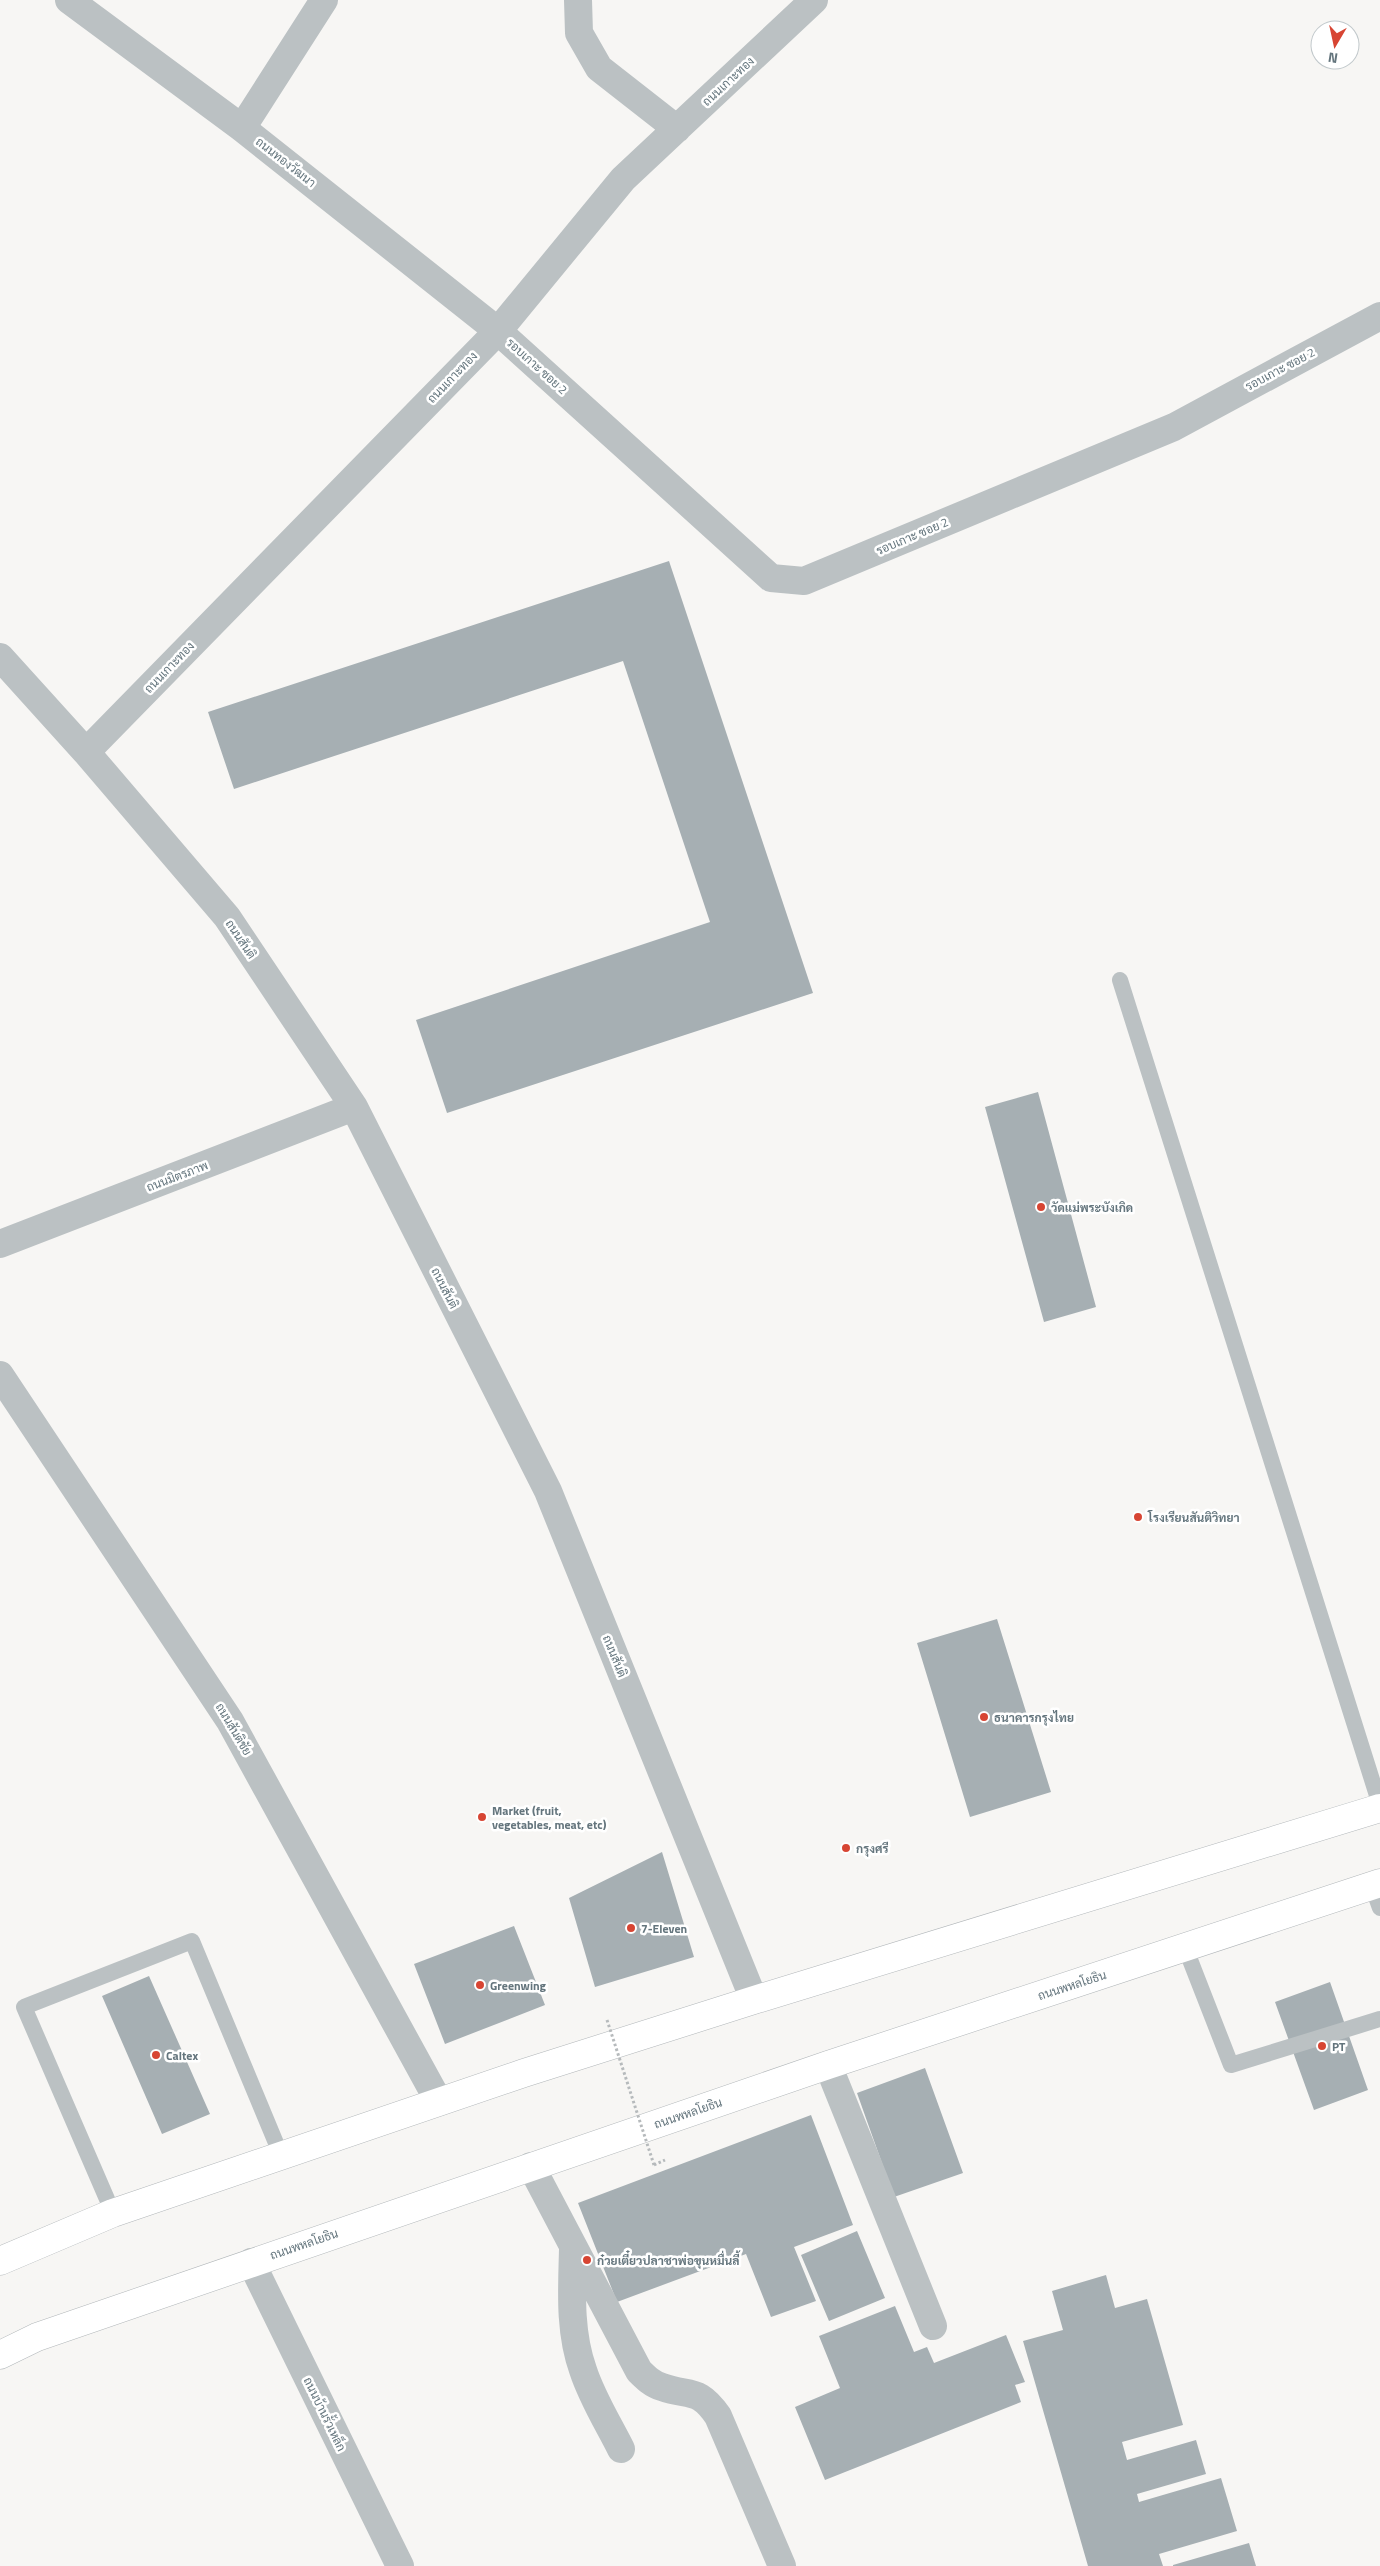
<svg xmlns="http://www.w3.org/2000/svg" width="1380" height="2566" font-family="'Titillium Web',Sarabun,sans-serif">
<rect width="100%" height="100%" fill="#f7f6f4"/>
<!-- building -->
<path fill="#a6afb3" d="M 669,561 L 813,993 L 447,1113 L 416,1020 L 710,922 L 623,661 L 234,789 L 208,712 Z
M 1038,1092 L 1096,1307 L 1044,1322 L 985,1107 Z
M 997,1619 L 1051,1792 L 970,1817 L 917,1643 Z
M 662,1852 L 694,1957 L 595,1987 L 569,1898 Z
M 514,1926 L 545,2005 L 445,2044 L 414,1964 Z
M 149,1976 L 210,2114 L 162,2134 L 102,1996 Z
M 1330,1982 L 1368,2090 L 1314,2110 L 1275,2002 Z
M 925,2068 L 963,2173 L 894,2197 L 857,2093 Z
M 811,2115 L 853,2225 L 794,2247 L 816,2301 L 771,2317 L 746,2254 L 617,2302 L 578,2203 Z
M 857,2231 L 885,2298 L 829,2321 L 801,2255 Z
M 1106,2275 L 1115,2308 L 1147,2299 L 1183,2425 L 1122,2442 L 1127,2460 L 1196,2440 L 1206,2474 L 1137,2494 L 1139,2502 L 1221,2478 L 1237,2531 L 1159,2554 L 1163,2566 L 1088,2566 L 1023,2341 L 1063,2330 L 1052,2291 Z
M 895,2306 L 914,2352 L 927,2347 L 934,2363 L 1006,2335 L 1025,2382 L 1015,2385 L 1021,2402 L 825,2480 L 795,2407 L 840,2388 L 819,2336 Z
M 1249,2543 L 1256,2566 L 1173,2566 L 1173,2565 Z"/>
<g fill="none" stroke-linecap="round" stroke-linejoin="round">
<defs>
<path id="primary" d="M 0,2261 L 113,2213 L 524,2073 L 754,2000 L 1380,1808
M 0,2355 L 37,2337 L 828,2065 L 1380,1883"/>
</defs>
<!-- primary casing -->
<use href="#primary" stroke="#b2b7ba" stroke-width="29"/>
<!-- path -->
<path stroke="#b6babc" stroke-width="3" stroke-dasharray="2.5 2.5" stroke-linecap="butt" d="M 654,2165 L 665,2160"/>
<!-- lane -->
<path stroke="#bbc1c3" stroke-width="16" d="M 1120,980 L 1380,1805
M 1372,1886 L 1380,1908
M 1185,1947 L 1231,2065 L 1380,2019
M 113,2213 L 24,2007 L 192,1941 L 281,2155"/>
<!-- street -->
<path stroke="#bbc1c3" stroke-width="28" d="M 69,0 L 242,128 L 498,331 L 771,578 L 804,581 L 1174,427 L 1380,316
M 578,0 L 579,33 L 599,68 L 677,129
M 242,128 L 324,0
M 0,657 L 86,752 L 227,917 L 354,1107 L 548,1491 L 754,2000
M 86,752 L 498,331 L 623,179 L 814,0
M 0,1244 L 354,1107
M 0,1375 L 230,1721 L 439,2102
M 828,2065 L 933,2326
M 531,2166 L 639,2371 C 646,2378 652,2384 662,2387 C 690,2397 698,2387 718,2416 L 782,2566
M 573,2249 C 572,2289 569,2331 583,2370 C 592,2398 608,2423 621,2449
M 251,2262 L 400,2566"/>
<!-- primary -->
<use href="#primary" stroke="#fff" stroke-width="28"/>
<!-- path-bridge -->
<path stroke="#b6babc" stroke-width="3" stroke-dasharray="2.5 2.5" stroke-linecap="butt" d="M 607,2020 L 654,2165"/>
</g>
<!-- markers -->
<g fill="#d74533" stroke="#fff" stroke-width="2">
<circle cx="1041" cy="1207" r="5"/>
<circle cx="1138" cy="1517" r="5"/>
<circle cx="984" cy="1717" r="5"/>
<circle cx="482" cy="1817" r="5"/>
<circle cx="846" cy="1848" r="5"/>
<circle cx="631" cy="1928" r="5"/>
<circle cx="480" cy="1985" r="5"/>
<circle cx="1322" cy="2046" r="5"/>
<circle cx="156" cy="2055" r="5"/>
<circle cx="587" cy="2260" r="5"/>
</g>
<g text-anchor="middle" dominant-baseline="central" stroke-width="5" stroke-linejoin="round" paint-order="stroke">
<!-- street labels -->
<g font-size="12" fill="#64757d" stroke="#fff">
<text transform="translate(728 81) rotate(-43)">ถนนเกาะทอง</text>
<text transform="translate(286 162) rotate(38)">ถนนทองวัฒนา</text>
<text transform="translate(537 366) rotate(42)">รอบเกาะ ซอย 2</text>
<text transform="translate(1280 369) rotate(-28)">รอบเกาะ ซอย 2</text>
<text transform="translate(452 377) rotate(-46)">ถนนเกาะทอง</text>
<text transform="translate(912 536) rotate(-23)">รอบเกาะ ซอย 2</text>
<text transform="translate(169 667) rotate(-46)">ถนนเกาะทอง</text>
<text transform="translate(241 939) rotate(56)">ถนนสันติ</text>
<text transform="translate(177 1176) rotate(-21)">ถนนมิตรภาพ</text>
<text transform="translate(445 1288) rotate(63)">ถนนสันติ</text>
<text transform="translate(615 1656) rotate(68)">ถนนสันติ</text>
<text transform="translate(234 1729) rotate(59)">ถนนสันติชัย</text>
<text transform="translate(1072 1985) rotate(-18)">ถนนพหลโยธิน</text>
<text transform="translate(688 2113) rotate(-19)">ถนนพหลโยธิน</text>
<text transform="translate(304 2244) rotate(-19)">ถนนพหลโยธิน</text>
<text transform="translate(325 2414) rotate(64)">ถนนบ้านรั้วเหล็ก</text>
</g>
<!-- poi labels -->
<g font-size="12" font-weight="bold" fill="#64757d" stroke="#fff" text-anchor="start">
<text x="1051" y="1207">วัดแม่พระบังเกิด</text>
<text x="1148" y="1517">โรงเรียนสันติวิทยา</text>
<text x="994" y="1717">ธนาคารกรุงไทย</text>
<text x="492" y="1810">Market (fruit,<tspan x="492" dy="14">vegetables, meat, etc)</tspan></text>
<text x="856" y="1848">กรุงศรี</text>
<text x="641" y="1928">7-Eleven</text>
<text x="490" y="1985">Greenwing</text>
<text x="1332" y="2046">PT</text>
<text x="166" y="2055">Caltex</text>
<text x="597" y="2260">ก๋วยเตี๋ยวปลาชาพ่อขุนหมื่นลี้</text>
</g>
</g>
<!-- north arrow -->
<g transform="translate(1335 45) rotate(189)"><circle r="24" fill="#ffffff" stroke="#c1c8cb"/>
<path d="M0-4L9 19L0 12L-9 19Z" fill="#d74533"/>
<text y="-8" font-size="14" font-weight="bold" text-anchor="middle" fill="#64757d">N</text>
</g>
</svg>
